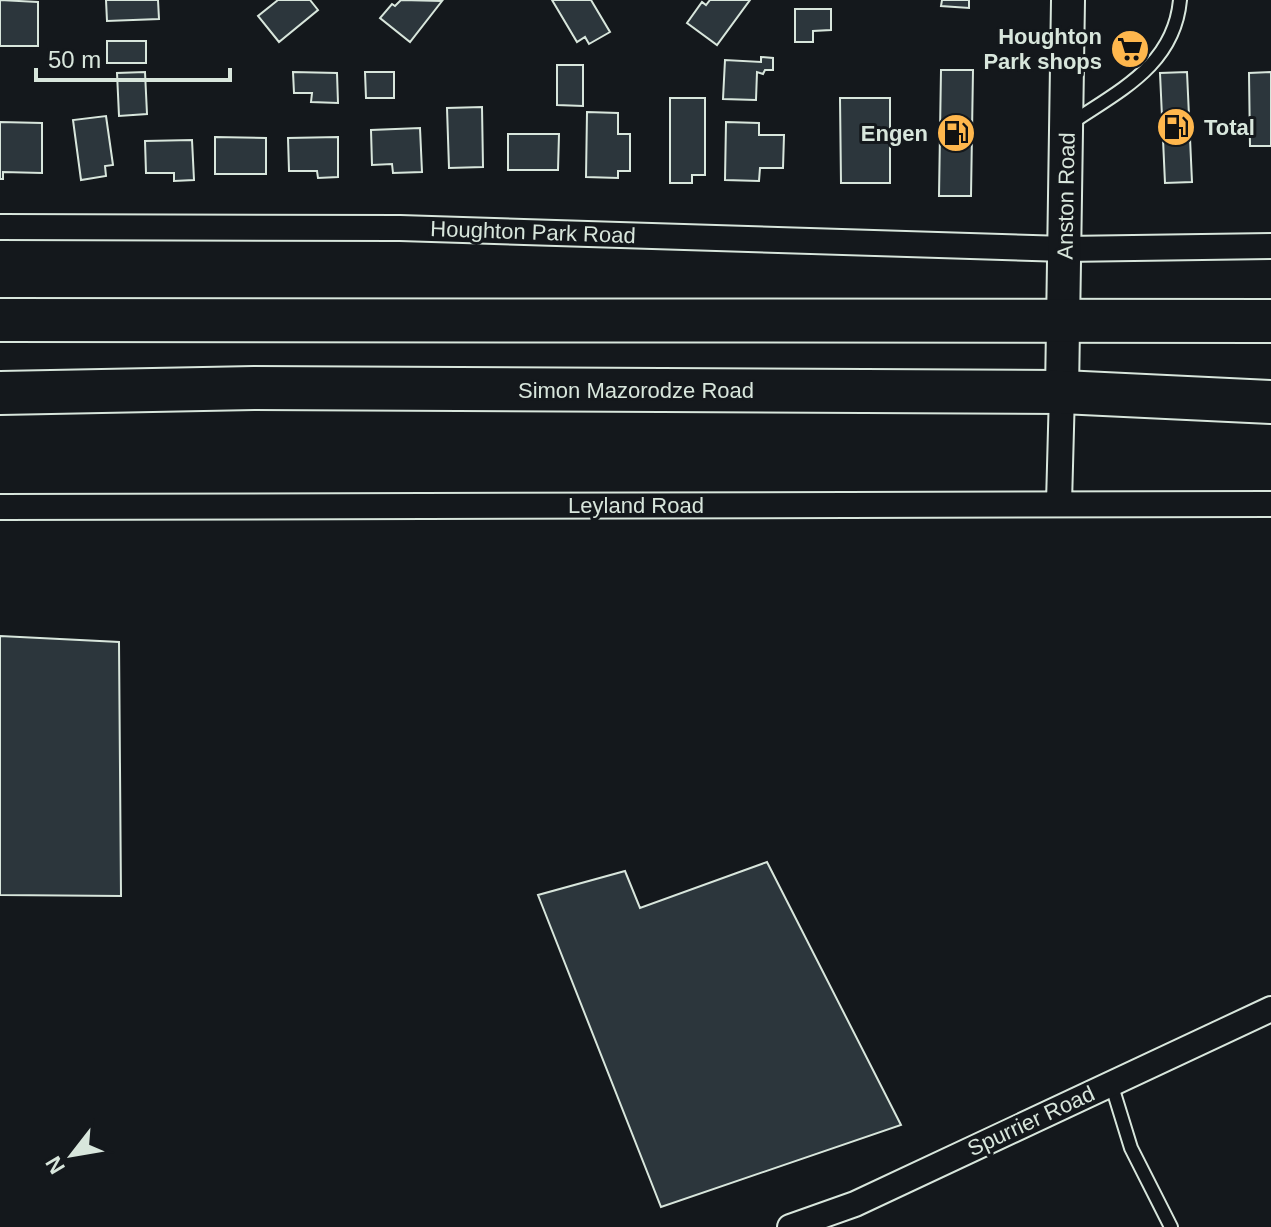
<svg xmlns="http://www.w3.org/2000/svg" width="1271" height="1227" font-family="Arial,sans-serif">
<rect width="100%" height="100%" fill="#14181c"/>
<!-- building -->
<path fill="#2c363c" stroke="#d8e6dc" stroke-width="2" d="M 0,0 L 38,2 L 38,46 L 0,46 Z
M 106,0 L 158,0 L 159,19 L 107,21 Z
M 278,0 L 310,0 L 318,10 L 279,42 L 258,16 Z
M 401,0 L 442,1 L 410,42 L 380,18 L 392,4 L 395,6 Z
M 552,0 L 591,0 L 610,32 L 589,44 L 585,37 L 577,42 Z
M 710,0 L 750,0 L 717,45 L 687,23 L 702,2 L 706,5 Z
M 942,0 L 969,0 L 969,8 L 941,6 Z
M 795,9 L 831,9 L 831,30 L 813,31 L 813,42 L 795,42 Z
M 107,41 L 146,41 L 146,63 L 107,63 Z
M 761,57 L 773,58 L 773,70 L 765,70 L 763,74 L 757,72 L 756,100 L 723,99 L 725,60 L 761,62 Z
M 557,65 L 583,65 L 583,106 L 557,105 Z
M 941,70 L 973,70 L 971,196 L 939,196 Z
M 145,72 L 147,114 L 119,116 L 117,73 Z
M 293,72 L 337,73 L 338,103 L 311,102 L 312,93 L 294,93 Z
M 365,72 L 394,72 L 394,98 L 366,98 Z
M 1187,72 L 1192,182 L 1165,183 L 1160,73 Z
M 1271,72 L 1271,146 L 1250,146 L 1249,73 Z
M 670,98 L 705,98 L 705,175 L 692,175 L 692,183 L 670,183 Z
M 840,98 L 890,98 L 890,183 L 841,183 Z
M 482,107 L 483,167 L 449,168 L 447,108 Z
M 587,112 L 618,113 L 618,134 L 630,134 L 630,171 L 618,171 L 618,178 L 586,177 Z
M 106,116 L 113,165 L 105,166 L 106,176 L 81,180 L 73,120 Z
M 0,122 L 42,123 L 42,173 L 3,172 L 3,179 L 0,179 Z
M 726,122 L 759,123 L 759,135 L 784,135 L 783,168 L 760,168 L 759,181 L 725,180 Z
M 420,128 L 422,172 L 393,173 L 392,164 L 372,165 L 371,130 Z
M 508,134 L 559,134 L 558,170 L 508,170 Z
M 215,137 L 266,138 L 266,174 L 215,174 Z
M 338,137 L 338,177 L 318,178 L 317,171 L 289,171 L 288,138 Z
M 192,140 L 194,180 L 174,181 L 174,173 L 146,173 L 145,141 Z
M 0,636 L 119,642 L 121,896 L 0,895 Z
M 767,862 L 901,1125 L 661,1207 L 538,895 L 625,871 L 640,908 Z"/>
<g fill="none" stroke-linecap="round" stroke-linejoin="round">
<defs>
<path id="lane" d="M 1070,124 C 1118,91 1174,66 1180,0
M 1111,1083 L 1131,1148 L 1171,1227"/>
<path id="street" d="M 0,227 L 400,228 L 1065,249 L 1271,246
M 1059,503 L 1062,392
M 0,507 L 1271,504
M 790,1227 L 855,1204 L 1271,1009"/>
<path id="secondary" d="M 1062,392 L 1068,0"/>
<path id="highway" d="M 0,320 L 1271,321
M 0,393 L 254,388 L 1062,392 L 1271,402"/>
</defs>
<!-- lane casing -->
<use href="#lane" stroke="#d8e6dc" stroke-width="16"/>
<!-- street casing -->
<use href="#street" stroke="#d8e6dc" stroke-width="28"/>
<!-- secondary casing -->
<use href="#secondary" stroke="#d8e6dc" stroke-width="36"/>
<!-- highway casing -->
<use href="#highway" stroke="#d8e6dc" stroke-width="46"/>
<!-- lane -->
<use href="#lane" stroke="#14181c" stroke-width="12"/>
<!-- street -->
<use href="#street" stroke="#14181c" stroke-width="24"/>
<!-- secondary -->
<use href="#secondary" stroke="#14181c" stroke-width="32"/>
<!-- highway -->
<use href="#highway" stroke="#14181c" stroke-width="42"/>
</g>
<!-- icons -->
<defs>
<symbol id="supermarket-disc" viewBox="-11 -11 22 22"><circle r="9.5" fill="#ffb74d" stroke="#14181c"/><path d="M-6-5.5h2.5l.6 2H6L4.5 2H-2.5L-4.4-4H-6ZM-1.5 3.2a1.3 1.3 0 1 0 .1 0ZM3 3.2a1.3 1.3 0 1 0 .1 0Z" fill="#111"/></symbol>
<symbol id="fuel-disc" viewBox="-11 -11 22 22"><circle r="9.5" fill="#ffb74d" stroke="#14181c"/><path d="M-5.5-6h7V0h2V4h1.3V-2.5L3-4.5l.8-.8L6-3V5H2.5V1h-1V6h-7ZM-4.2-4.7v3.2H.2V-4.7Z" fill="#111"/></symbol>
</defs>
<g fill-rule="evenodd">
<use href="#supermarket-disc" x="1108" y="27" width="44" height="44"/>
<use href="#fuel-disc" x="1154" y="105" width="44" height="44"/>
<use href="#fuel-disc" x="934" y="111" width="44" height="44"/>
</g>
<g text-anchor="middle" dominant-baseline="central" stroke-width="6" stroke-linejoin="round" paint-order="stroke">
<!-- poi labels -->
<g font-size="22" font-weight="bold" fill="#d8e6dc" stroke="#14181c" text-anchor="end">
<text x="1102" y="36">Houghton<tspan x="1102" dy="25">Park shops</tspan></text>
<text x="1204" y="127" text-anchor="start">Total</text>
<text x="928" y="133">Engen</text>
</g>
<!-- street labels -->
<g font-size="22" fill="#d8e6dc" stroke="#14181c">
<text transform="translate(1066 196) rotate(-89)">Anston Road</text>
<text transform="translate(533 232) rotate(2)">Houghton Park Road</text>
<text x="636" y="390">Simon Mazorodze Road</text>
<text x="636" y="505">Leyland Road</text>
<text transform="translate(1031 1121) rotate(-25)">Spurrier Road</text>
</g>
</g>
<!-- north arrow -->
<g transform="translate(72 1155) rotate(239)" stroke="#14181c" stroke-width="6" paint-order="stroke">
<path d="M0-6L14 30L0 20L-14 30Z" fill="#d8e6dc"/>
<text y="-12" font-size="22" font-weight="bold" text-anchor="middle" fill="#d8e6dc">N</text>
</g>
<!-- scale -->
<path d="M36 68v12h194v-12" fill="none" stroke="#d8e6dc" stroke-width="4"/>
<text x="48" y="68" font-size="24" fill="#d8e6dc" stroke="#14181c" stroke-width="6" paint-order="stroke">50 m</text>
</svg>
